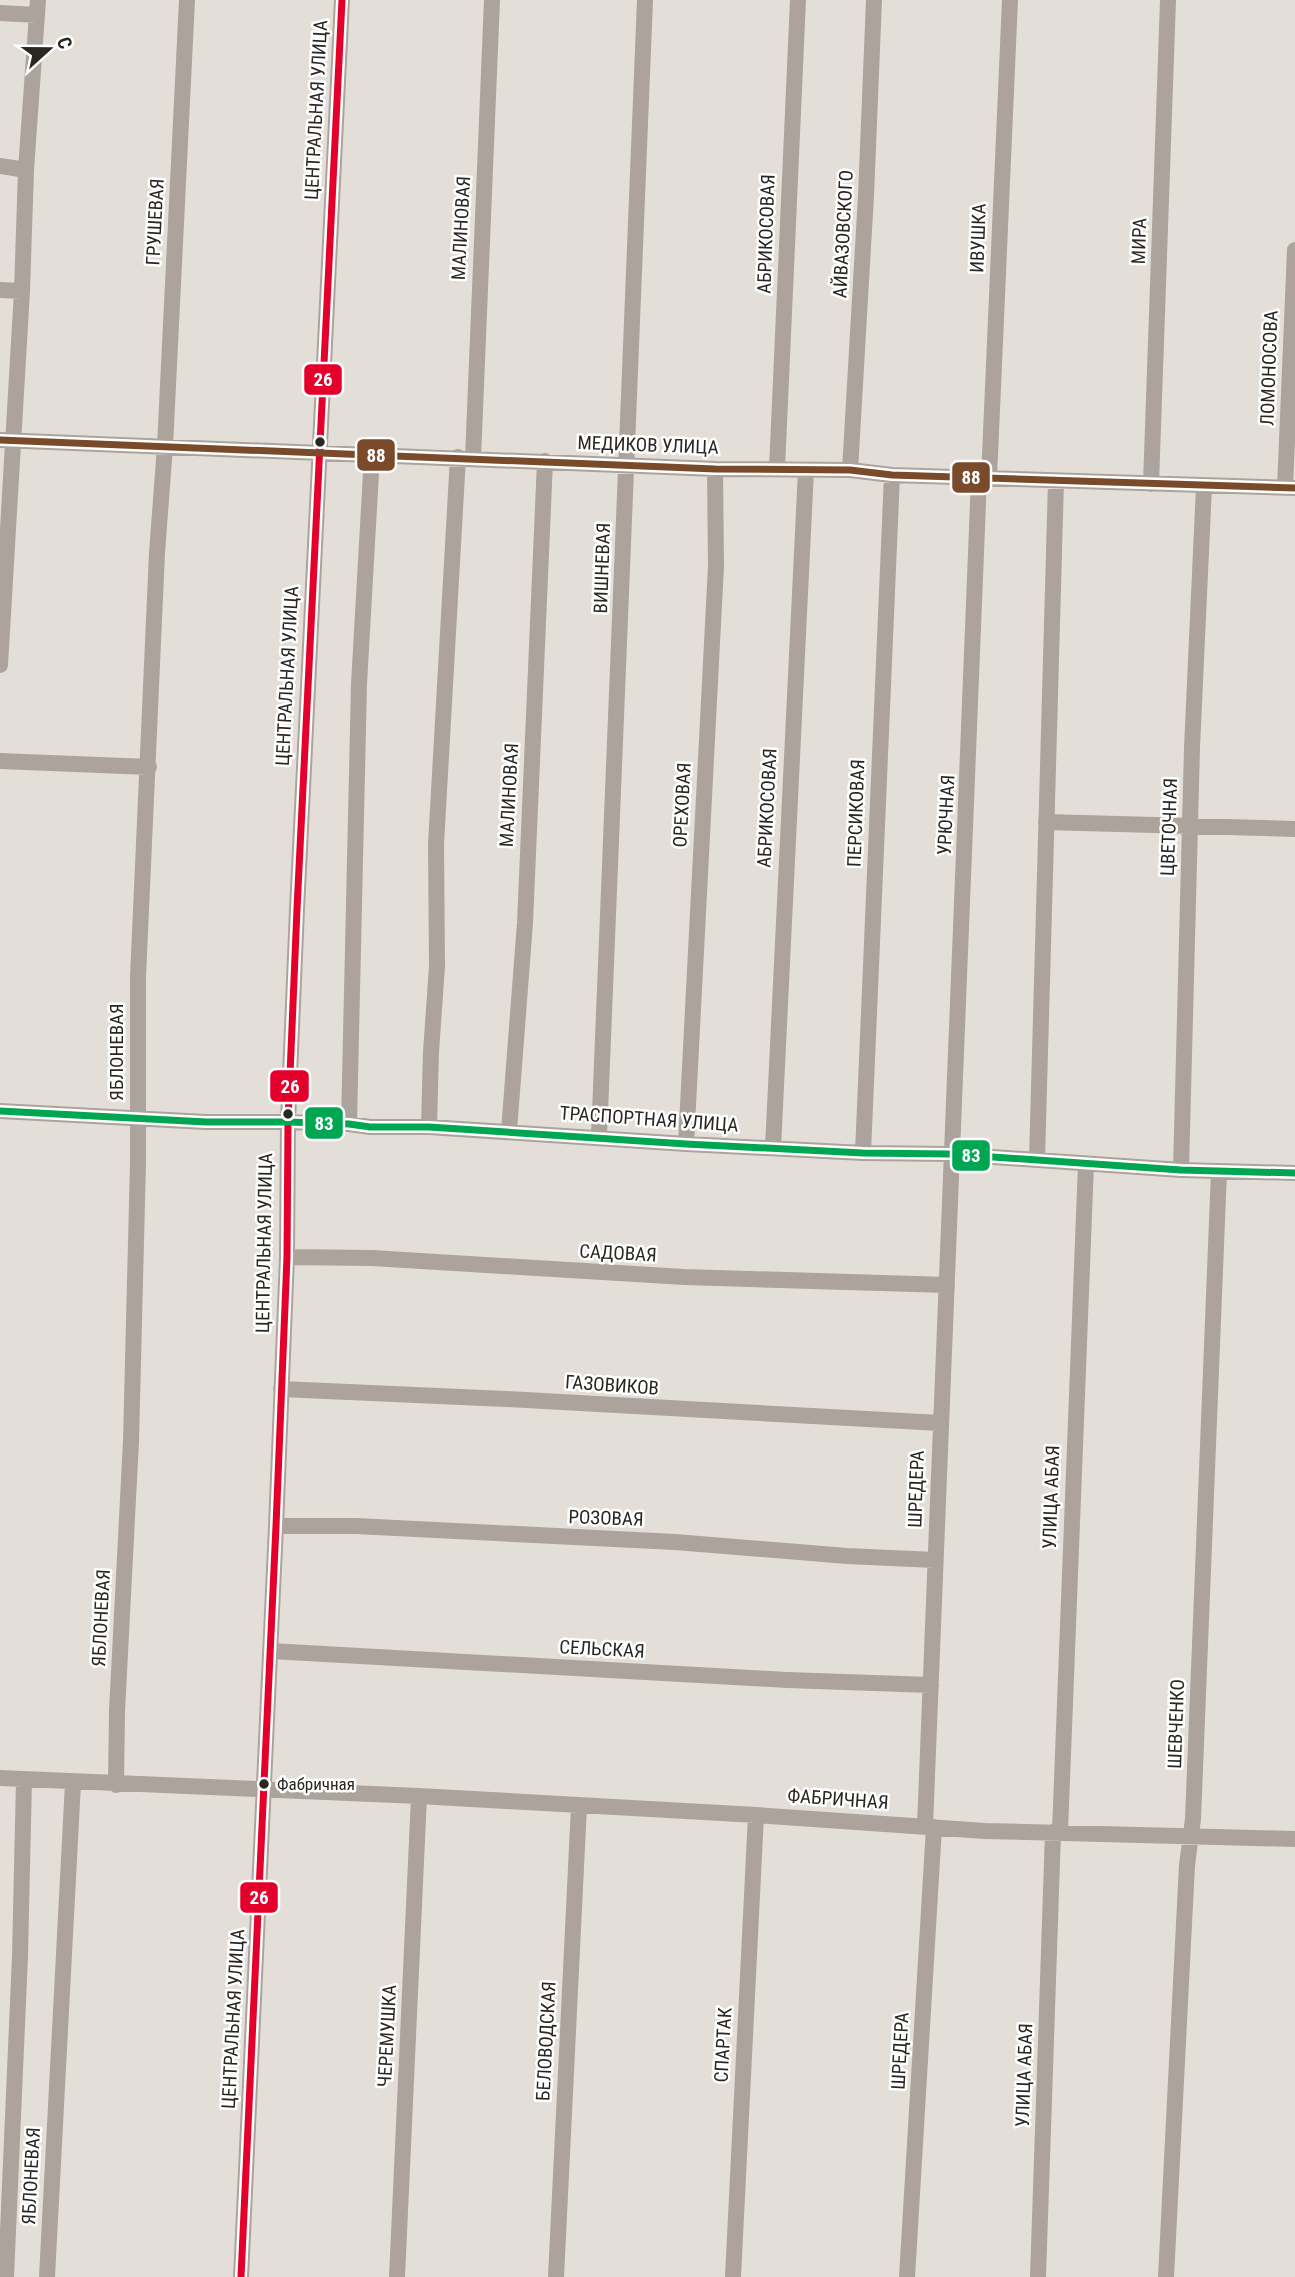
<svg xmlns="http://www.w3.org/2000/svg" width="1295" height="2277" font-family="'Roboto Condensed',sans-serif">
<rect width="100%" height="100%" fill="#e3dfd8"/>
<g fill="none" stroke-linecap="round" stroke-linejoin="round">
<!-- street -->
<path stroke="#aca39c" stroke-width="16" d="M 0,13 L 37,15
M 0,166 L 26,170
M 0,290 L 22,291
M 0,440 L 715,469 L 850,470 L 892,475 L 1295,488
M 473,458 L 492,0
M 777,469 L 798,0
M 850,470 L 866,196 L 874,0
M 989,478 L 1010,0
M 1151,484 L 1168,0
M 1285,488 L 1295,250
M 0,665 L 22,291 L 26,170 L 38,0
M 0,761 L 149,767
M 1046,822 L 1295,829
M 0,1111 L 206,1122 L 288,1122 L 349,1124 L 370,1127 L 429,1127 L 686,1144 L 863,1153 L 950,1154 L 1181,1170 L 1295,1173
M 349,1124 L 359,684 L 372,455
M 429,1127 L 431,1052 L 437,966 L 436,844 L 458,457
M 509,1131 L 525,923 L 545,461
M 599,1137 L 645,0
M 686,1144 L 716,566 L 715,469
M 773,1148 L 806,470
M 863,1153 L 892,475
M 1037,1160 L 1056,481
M 1181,1170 L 1192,748 L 1204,486
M 287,1257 L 372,1258 L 684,1277 L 947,1285
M 281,1389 L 506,1399 L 940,1423
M 276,1526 L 356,1526 L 675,1542 L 847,1556 L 935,1560
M 271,1651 L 787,1680 L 931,1685
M 0,1778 L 419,1796 L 756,1815 L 985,1831 L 1295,1839
M 116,1785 L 117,1711 L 131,1441 L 138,1163 L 138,977 L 157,553 L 165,446 L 187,0
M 925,1826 L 979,478
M 1060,1831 L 1086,1164
M 6,2277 L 20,1956 L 24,1780
M 47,2277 L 73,1783
M 241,2277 L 276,1526 L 287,1257 L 288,1122 L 297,909 L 342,0
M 397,2277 L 419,1796
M 556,2277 L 579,1806
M 733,2277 L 756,1815
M 907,2277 L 934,1827
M 1038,2277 L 1053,1832
M 1166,2277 L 1187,1865 L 1193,1819 L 1219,1171"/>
<defs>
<path id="bus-1" d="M 241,2277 L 276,1526 L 287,1257 L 288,1122 L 297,909 L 342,0"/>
<path id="bus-2" d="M 0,440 L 715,469 L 850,470 L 892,475 L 1295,488"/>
<path id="bus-3" d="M 0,1111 L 206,1122 L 288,1122 L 349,1124 L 370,1127 L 429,1127 L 686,1144 L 863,1153 L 950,1154 L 1181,1170 L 1295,1173"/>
</defs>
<!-- bus-1 casing -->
<use href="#bus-1" stroke="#fff" stroke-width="12"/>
<!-- bus-2 casing -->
<use href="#bus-2" stroke="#fff" stroke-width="12"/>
<!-- bus-3 casing -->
<use href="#bus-3" stroke="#fff" stroke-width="12"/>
<!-- bus-1 -->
<use href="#bus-1" stroke="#e4002b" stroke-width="7"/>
<!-- bus-2 -->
<use href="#bus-2" stroke="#7a4b2a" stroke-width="7"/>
<!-- bus-3 -->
<use href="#bus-3" stroke="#00a651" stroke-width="7"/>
</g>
<!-- markers -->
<g fill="#292722" stroke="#fff" stroke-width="2.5">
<circle cx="320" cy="442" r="6"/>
<circle cx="288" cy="1114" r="6"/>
<circle cx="264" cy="1784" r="6"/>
</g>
<g text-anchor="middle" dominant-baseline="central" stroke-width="5" stroke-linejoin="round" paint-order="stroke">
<!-- bus labels -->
<g font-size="17" fill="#292722" stroke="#fff" text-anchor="start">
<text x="277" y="1784">Фабричная</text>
</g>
<!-- street labels -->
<g font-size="19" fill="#292722" stroke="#fff">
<text transform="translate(316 110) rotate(-87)">ЦЕНТРАЛЬНАЯ УЛИЦА</text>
<text transform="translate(155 222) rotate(-87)">ГРУШЕВАЯ</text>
<text transform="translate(461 228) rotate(-87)">МАЛИНОВАЯ</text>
<text transform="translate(766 234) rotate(-88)">АБРИКОСОВАЯ</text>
<text transform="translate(843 234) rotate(-87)">АЙВАЗОВСКОГО</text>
<text transform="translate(978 238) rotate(-88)">ИВУШКА</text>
<text transform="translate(1139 241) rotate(-88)">МИРА</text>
<text transform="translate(1269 368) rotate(-88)">ЛОМОНОСОВА</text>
<text transform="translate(648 445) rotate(2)">МЕДИКОВ УЛИЦА</text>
<text transform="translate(602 568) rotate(-88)">ВИШНЕВАЯ</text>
<text transform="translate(287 676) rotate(-87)">ЦЕНТРАЛЬНАЯ УЛИЦА</text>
<text transform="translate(509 795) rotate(-87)">МАЛИНОВАЯ</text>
<text transform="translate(682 805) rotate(-87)">ОРЕХОВАЯ</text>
<text transform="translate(767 808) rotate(-87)">АБРИКОСОВАЯ</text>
<text transform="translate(856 813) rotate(-88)">ПЕРСИКОВАЯ</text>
<text transform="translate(946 815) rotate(-87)">УРЮЧНАЯ</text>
<text transform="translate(1169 827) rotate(-88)">ЦВЕТОЧНАЯ</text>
<text transform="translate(116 1052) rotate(-90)">ЯБЛОНЕВАЯ</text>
<text transform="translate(649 1119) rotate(4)">ТРАСПОРТНАЯ УЛИЦА</text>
<text transform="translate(264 1243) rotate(-89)">ЦЕНТРАЛЬНАЯ УЛИЦА</text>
<text transform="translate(618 1253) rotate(3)">САДОВАЯ</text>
<text transform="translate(612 1385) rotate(4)">ГАЗОВИКОВ</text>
<text transform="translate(916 1489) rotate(-88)">ШРЕДЕРА</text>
<text transform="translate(1051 1497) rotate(-88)">УЛИЦА АБАЯ</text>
<text transform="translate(606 1518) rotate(2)">РОЗОВАЯ</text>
<text transform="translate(101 1618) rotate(-87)">ЯБЛОНЕВАЯ</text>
<text transform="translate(602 1649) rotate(3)">СЕЛЬСКАЯ</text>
<text transform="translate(1176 1724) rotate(-88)">ШЕВЧЕНКО</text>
<text transform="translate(838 1799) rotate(4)">ФАБРИЧНАЯ</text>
<text transform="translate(233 2019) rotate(-87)">ЦЕНТРАЛЬНАЯ УЛИЦА</text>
<text transform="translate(387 2036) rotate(-87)">ЧЕРЕМУШКА</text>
<text transform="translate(546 2041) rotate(-87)">БЕЛОВОДСКАЯ</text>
<text transform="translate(723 2045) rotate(-87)">СПАРТАК</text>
<text transform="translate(900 2051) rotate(-87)">ШРЕДЕРА</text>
<text transform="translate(1024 2075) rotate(-88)">УЛИЦА АБАЯ</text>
<text transform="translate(31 2176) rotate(-87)">ЯБЛОНЕВАЯ</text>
</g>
</g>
<g stroke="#fff" stroke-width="2.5">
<rect x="303" y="363" width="40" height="33" rx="7" fill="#e4002b"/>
<rect x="356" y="438" width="40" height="34" rx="7" fill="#7a4b2a"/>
<rect x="951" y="461" width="40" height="33" rx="7" fill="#7a4b2a"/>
<rect x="269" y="1069" width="41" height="34" rx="7" fill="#e4002b"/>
<rect x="304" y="1106" width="40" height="34" rx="7" fill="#00a651"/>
<rect x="951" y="1139" width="40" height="33" rx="7" fill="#00a651"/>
<rect x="239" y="1881" width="40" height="33" rx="7" fill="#e4002b"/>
</g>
<g font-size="19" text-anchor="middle" font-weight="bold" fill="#fff">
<text x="323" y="386">26</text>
<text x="376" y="462">88</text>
<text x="971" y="484">88</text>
<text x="290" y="1093">26</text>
<text x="324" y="1130">83</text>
<text x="971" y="1162">83</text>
<text x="259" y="1904">26</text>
</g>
<!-- north arrow -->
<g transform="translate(49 49) rotate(69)" stroke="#ffffff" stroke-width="5" paint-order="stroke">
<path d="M0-5L12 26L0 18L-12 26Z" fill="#292722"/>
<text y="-10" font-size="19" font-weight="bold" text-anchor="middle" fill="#292722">С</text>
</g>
</svg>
